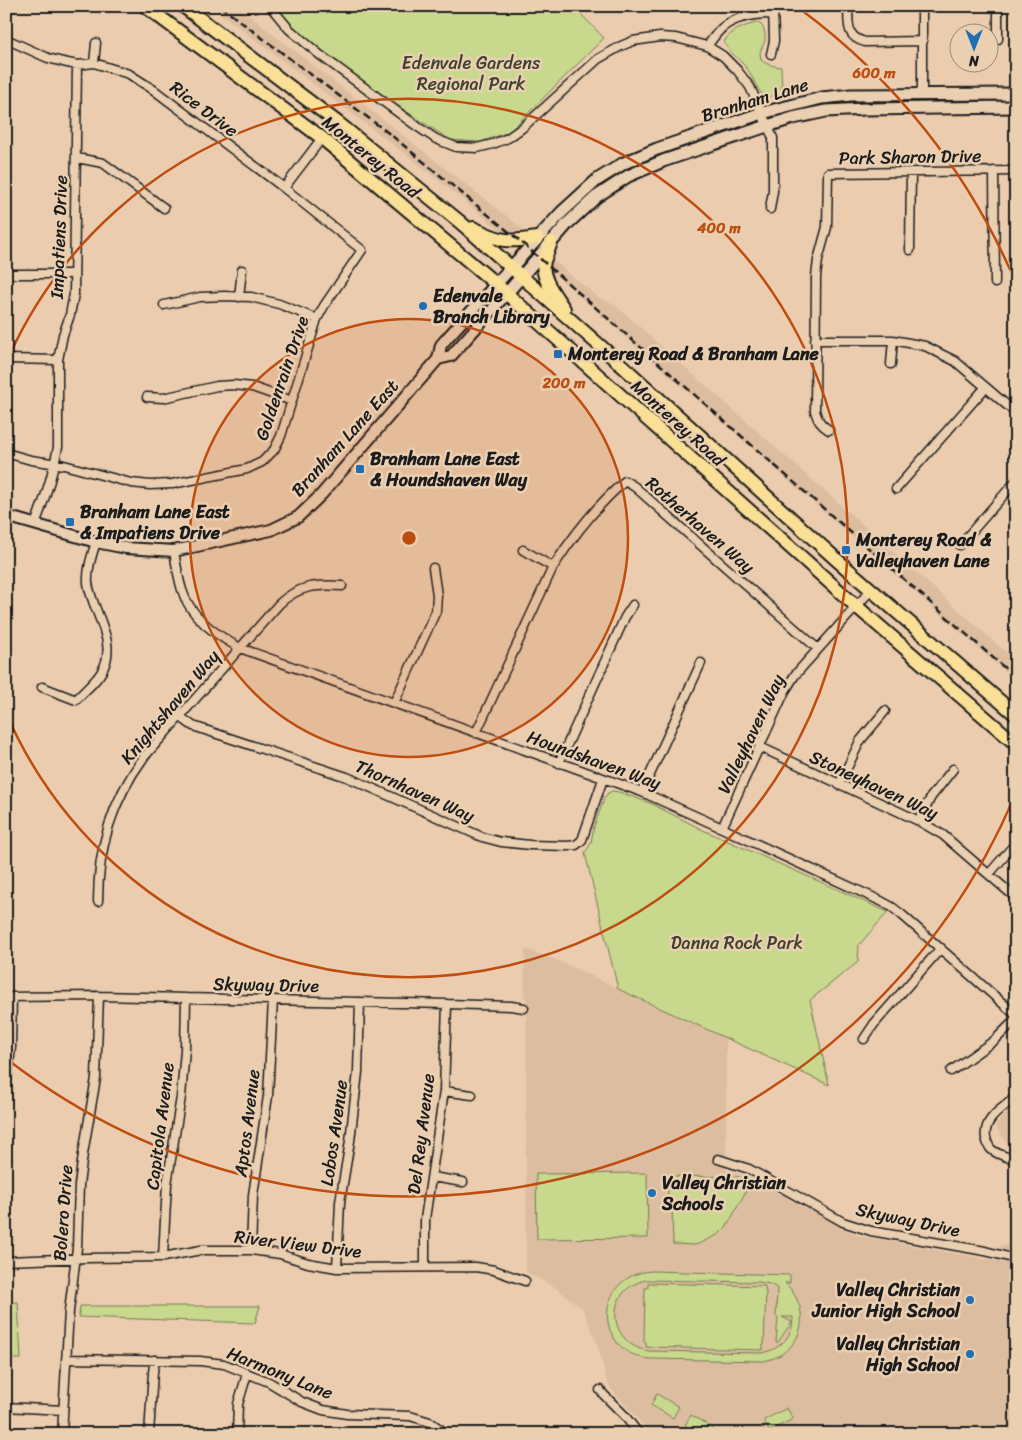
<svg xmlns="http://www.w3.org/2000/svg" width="1022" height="1440" font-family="Sriracha,sans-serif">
<rect width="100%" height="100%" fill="#ebccae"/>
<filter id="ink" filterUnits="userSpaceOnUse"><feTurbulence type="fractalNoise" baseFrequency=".02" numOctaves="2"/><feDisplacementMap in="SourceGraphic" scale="10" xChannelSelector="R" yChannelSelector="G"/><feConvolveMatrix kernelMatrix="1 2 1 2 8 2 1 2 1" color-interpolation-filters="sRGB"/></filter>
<g filter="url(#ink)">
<!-- built -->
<path fill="#ddbda0" d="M 211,6 L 237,6 L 523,229 L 516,235 L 512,232 L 510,235 L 503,234 L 499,229 L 408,156 Z
M 553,260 L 598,297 L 614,304 L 1016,661 L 1016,681 L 553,273 L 548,267 Z
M 525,949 L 561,962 L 726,1038 L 726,1170 L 755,1180 L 803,1207 L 859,1236 L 997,1261 L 1001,1245 L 1016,1244 L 1016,1434 L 651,1434 L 608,1385 L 596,1340 L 582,1308 L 556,1288 L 526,1272 L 526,998 L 524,998 Z
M 1016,1103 L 1016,1149 L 1011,1148 L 995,1126 L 1011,1106 Z"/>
<!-- green -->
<path fill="#c8d88c" stroke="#727a54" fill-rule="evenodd" d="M 274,6 L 573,6 L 604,38 L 509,132 L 480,142 L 450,140 L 351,75 L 300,35 Z
M 759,23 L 763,27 L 765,33 L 765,41 L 760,52 L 761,60 C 767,65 774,66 781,67 L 782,93 C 776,95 767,99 762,94 C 756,88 753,77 748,70 C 741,60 729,53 724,42 C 729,31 747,24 759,23 Z
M 612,791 L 619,792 L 650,803 L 703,830 L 888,912 L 859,945 L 858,962 L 810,1000 L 829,1085 L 618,989 L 585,853 L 591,843 L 594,826 L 605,797 L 608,793 Z
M 647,1173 L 648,1238 L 537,1239 L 536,1174 Z
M 674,1176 L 739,1177 L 745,1184 L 746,1191 L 727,1226 L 719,1234 L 701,1243 L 695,1245 L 673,1244 L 672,1207 L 668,1199 L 668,1183 Z
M 652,1271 L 790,1275 L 790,1283 L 785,1283 C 814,1311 803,1353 764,1361 L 650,1359 C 592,1353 594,1274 652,1271 ZM 646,1280 L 759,1282 L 770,1284 L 777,1288 L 776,1316 L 778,1317 L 776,1342 L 778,1342 L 792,1322 L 782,1317 L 793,1317 C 793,1336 781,1349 762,1353 L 650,1351 C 607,1346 603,1289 646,1280 Z
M 648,1283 L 765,1286 L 765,1291 L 766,1291 L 764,1345 L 763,1345 L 763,1350 L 646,1347 L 646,1342 L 644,1342 L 645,1288 L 648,1288 Z
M 18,1302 L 21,1359 L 6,1359 L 6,1303 Z
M 80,1306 L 260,1306 L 255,1323 L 79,1317 Z
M 657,1394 L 679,1407 L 673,1418 L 651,1405 Z
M 787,1408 L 793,1419 L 769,1431 L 764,1420 Z
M 691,1415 L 713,1428 L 710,1434 L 699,1434 L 685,1425 Z"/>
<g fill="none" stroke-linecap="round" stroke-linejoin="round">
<defs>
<path id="minor" d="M 270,6 L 289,29 L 320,55 L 418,127 L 436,139 L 456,147 L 477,148 L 493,144 L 508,138 L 522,128 L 598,59 L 621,46 L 633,41 L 660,37 L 676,38 L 707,46 L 723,56 L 737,70 L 750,87 L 773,138 L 773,191 L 770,209
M 848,6 C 849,23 845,37 865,42 L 923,41
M 998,6 L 998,39
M 6,11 L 10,6
M 6,39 L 48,58 L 63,62 L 77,65 L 94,63 L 129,74 L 154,90 L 284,188 L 362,250 L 324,306 L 317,319 L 281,436 L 274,450 L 262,462 L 247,469 L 172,484 L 150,485 L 131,483 L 64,465 L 31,460 L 6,453
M 707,46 C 712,40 717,32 723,27 C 737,16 756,14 773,14
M 771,54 L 774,41 L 773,6
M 94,63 L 96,43
M 922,95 L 922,6
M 77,158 L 103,163 L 164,208
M 994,171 L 995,283
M 284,188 L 322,138
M 910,250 L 911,172
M 6,274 L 74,274
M 239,297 L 242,270
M 164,305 L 200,297 L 224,296 L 251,297 L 279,304 L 317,319
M 815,340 L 893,340 L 925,346 L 955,361 L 1016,413
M 6,359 L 58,360
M 891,364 L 893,340
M 147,397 L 163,398 L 217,386 L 234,385 L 252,387 L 292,401
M 829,430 C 821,425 818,421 815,411 L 816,277 L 818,260 L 827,227 L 828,173 L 1016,171
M 896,489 L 985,388
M 35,524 C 45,499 53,474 58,447 L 58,360 L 63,335 L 70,315 L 74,294 L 77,65
M 960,545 L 1016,481
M 523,550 L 553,567
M 174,551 C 176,564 178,577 182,590 C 190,617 216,635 240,648 L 642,792 L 722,828 L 881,901 L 892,907 L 901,914 L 1016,1015
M 42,687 L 76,700 C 84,691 96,682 102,671 C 119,641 92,612 88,583 C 87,569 92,555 96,542
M 394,703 L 436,611 L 437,595 L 433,568
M 179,716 L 193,726 L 347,777 L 482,837 L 501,842 L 530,845 L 568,846 L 576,845 L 582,840 L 603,779
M 476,733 L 553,567 C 573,536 597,505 625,481 L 635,487 L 818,649
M 760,747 L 919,821 L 943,835 L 1016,898
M 559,763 L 625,617 L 633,605
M 839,785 L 860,741 L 885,711
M 642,792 L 701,663
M 919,821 L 931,797 L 953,769
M 722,828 L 785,691 L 795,675 L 871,590
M 989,874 L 1016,843
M 98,901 C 98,847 112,801 144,757 L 279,604 C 298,586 316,584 342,586
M 6,997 L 99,996 L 447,1004 L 511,1006 L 524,1008
M 864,1039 L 874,1024 L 941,948
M 951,1071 L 995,1040 L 1016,1019
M 6,1090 L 11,1047 L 12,997
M 444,1091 L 472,1095
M 1012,1100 C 1000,1110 983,1120 986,1138 C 987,1141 988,1146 991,1149 C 997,1155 1008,1157 1016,1160
M 718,1159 L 749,1169 L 843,1222 L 871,1231 L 985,1251 L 1016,1259
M 432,1177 L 463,1182
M 251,1250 L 253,1195 L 268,1096 L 273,1000
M 163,1257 L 167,1184 L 181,1097 L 185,1050 L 186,998
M 6,1261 L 87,1258 L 163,1257 L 201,1250 L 251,1250 L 280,1254 L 308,1263 L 337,1268 L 476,1267 L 494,1270 L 525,1281
M 425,1267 L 425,1219 L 444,1091 L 447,1004
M 337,1268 L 340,1202 L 350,1141 L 358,1072 L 360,1002
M 66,1359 L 200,1361 L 224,1364 L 269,1382 L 302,1402 L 323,1410 L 347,1414 L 410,1416 L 430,1422 L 447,1434
M 600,1390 L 604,1395 L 624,1415 L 639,1434
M 6,1407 L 63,1410
M 62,1434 L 69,1311 L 77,1248 L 79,1185 L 83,1154 L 96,1078 L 99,996
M 149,1434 L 153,1372 L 155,1360
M 237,1434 L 238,1404 L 247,1374"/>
<path id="tertiary" d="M 438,359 L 451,356 L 507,293
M 6,516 L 96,542 L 126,548 L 174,551 L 271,530 L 298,517 L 321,495 L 438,359 L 441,345 L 447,338 L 496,284"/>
<path id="secondary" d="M 496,284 L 562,212 L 597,180 L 624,163 L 657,149 L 762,113 L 822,98 L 851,95 L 1016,94
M 507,293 L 568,223 L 596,197 L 628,176 L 663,161 L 767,126 L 793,118 L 826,111 L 865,109 L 1016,107"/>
<path id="primary" d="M 145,6 L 322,138 L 496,284 L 856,606 L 1016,744
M 183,6 L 338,123 L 460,222 L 607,352 L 837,560 L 1016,715
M 473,228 C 501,241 506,243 537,238
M 551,242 C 549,249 546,255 544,261 C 540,278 556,296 564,309"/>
</defs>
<!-- minor casing -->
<use href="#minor" stroke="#1c1c1c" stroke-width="11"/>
<!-- tertiary casing -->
<use href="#tertiary" stroke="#1c1c1c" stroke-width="14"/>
<!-- secondary casing -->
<use href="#secondary" stroke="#1c1c1c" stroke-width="15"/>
<!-- primary casing -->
<use href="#primary" stroke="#1c1c1c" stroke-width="16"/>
<!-- minor -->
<use href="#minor" stroke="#eacfb1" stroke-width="8"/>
<!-- tertiary -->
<use href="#tertiary" stroke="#eacfb1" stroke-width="10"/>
<!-- secondary -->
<use href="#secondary" stroke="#eacfb1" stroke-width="11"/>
<!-- primary -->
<use href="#primary" stroke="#fadf96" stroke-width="12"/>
<!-- rail -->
<path stroke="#1c1c1c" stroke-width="2.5" stroke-dasharray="8 4" stroke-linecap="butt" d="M 220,6 L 391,135 L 520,241 L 1016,678"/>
</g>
</g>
<!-- distance rings -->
<circle cx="409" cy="538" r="219" fill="#bf4d0f" fill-opacity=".12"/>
<g fill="none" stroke="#bf4d0f" stroke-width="2.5">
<circle cx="409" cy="538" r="219"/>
<path d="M6 363A439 439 0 1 1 6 713"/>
<path d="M1015 795A658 658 0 0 1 8 1060M800 9A658 658 0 0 1 1015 281"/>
</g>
<!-- markers -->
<g fill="#1f6fb2" stroke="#eacfb1" stroke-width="2">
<circle cx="423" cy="306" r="5"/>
<rect x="553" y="349" width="10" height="10" rx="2.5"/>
<rect x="355" y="464" width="10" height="10" rx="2.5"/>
<rect x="65" y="517" width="10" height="10" rx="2.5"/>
<rect x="841" y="545" width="10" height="10" rx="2.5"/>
<circle cx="652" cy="1193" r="5"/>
<circle cx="970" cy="1300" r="5"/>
<circle cx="970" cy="1354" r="5"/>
</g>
<g text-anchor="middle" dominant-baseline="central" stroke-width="5" stroke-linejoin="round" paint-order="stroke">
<!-- park labels -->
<g font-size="18" fill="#3e4232" stroke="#eacfb1">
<text x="471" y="63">Edenvale Gardens<tspan x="471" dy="21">Regional Park</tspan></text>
<text x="737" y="943">Danna Rock Park</text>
</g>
<!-- street labels -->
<g font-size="18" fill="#1c1c1c" stroke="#eacfb1">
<text transform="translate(755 100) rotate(-17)">Branham Lane</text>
<text transform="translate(204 109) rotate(37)">Rice Drive</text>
<text transform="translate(371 157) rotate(39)">Monterey Road</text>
<text transform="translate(910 157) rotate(-1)">Park Sharon Drive</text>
<text transform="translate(59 237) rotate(-88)">Impatiens Drive</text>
<text transform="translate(282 378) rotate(-71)">Goldenrain Drive</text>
<text transform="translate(678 423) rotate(42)">Monterey Road</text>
<text transform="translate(345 438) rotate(-48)">Branham Lane East</text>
<text transform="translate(700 525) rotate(41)">Rotherhaven Way</text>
<text transform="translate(170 707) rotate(-50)">Knightshaven Way</text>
<text transform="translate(751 734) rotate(-64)">Valleyhaven Way</text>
<text transform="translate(594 760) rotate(20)">Houndshaven Way</text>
<text transform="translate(874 785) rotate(25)">Stoneyhaven Way</text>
<text transform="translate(415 791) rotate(24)">Thornhaven Way</text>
<text transform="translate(266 985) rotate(1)">Skyway Drive</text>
<text transform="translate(247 1123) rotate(-83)">Aptos Avenue</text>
<text transform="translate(160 1126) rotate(-83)">Capitola Avenue</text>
<text transform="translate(334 1133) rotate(-82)">Lobos Avenue</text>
<text transform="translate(421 1134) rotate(-83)">Del Rey Avenue</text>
<text transform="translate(63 1213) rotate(-86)">Bolero Drive</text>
<text transform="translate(908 1220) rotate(12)">Skyway Drive</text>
<text transform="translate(298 1244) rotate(7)">River View Drive</text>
<text transform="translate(280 1373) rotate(22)">Harmony Lane</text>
</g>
<!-- poi labels -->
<g font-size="18" font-weight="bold" fill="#1c1c1c" stroke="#eacfb1" text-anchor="start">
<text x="433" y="296">Edenvale<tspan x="433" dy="21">Branch Library</tspan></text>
<text x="568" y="354">Monterey Road &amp; Branham Lane</text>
<text x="370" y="459">Branham Lane East<tspan x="370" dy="21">&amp; Houndshaven Way</tspan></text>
<text x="80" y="512">Branham Lane East<tspan x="80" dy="21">&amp; Impatiens Drive</tspan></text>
<text x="856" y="540">Monterey Road &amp;<tspan x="856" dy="21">Valleyhaven Lane</tspan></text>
<text x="662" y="1183">Valley Christian<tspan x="662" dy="21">Schools</tspan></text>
<text x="960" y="1290" text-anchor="end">Valley Christian<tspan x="960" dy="21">Junior High School</tspan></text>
<text x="960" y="1344" text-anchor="end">Valley Christian<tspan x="960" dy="21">High School</tspan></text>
</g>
</g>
<circle cx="409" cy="538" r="8" fill="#bf4d0f" stroke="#eacfb1" stroke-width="2.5"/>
<g font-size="15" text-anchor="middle" font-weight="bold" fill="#bf4d0f" stroke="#eacfb1" stroke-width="5" stroke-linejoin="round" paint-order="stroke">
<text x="874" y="78">600 m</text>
<text x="719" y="233">400 m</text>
<text x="564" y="388">200 m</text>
</g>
<!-- margin -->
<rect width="1022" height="1440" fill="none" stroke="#eacfb1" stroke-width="25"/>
<rect x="12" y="12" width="997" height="1415" fill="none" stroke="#1c1c1c" stroke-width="2" filter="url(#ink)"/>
<!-- north arrow -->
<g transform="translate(974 48) rotate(180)"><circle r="24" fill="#eacfb1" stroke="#988775"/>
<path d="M0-4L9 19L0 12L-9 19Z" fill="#1f6fb2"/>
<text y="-8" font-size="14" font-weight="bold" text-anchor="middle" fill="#1c1c1c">N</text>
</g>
</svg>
